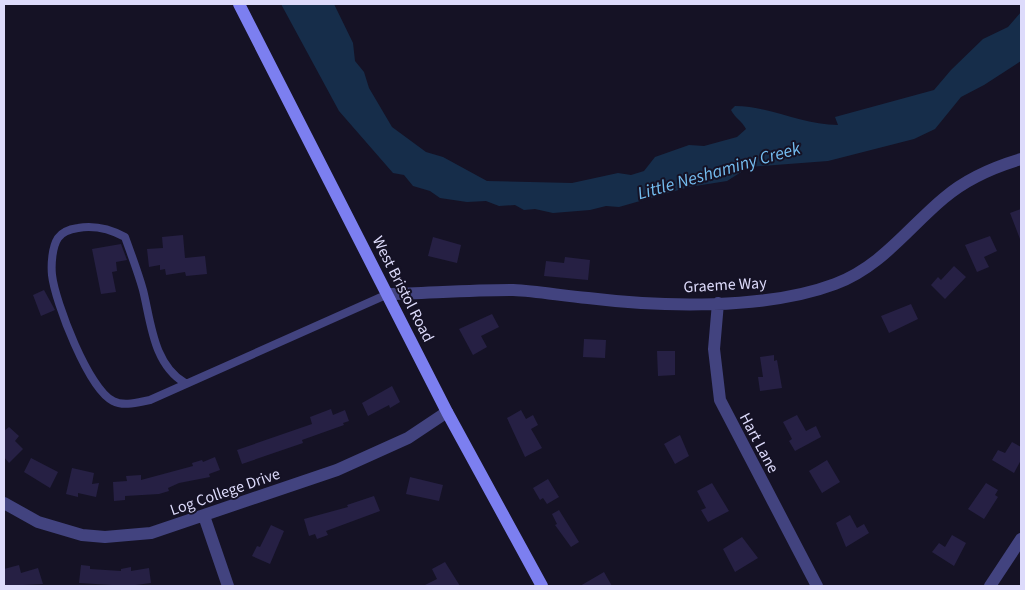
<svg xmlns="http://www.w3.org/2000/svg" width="1025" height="590" font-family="'Source Sans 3',sans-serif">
<rect width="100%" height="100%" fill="#151225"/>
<!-- water -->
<path fill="#162d4a" d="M 281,4 L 334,4 L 353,43 L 355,61 L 364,72 L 369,88 L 392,127 L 426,152 L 443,157 L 487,181 L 572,183 L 618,173 L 631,175 L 644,171 L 655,157 L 689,145 L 704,146 L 737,137 L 746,129 C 742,121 735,118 731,110 L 735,106 C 770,106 803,125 838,125 L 835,117 L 934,90 L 951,70 L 983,39 L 1008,27 L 1021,12 L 1021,61 L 984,85 L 961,97 L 935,129 L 914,139 L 828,161 L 749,167 L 727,181 L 689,187 L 619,207 L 606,206 L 590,210 L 553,213 L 535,209 L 524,210 L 515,205 L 499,206 L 486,201 L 467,202 L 440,198 L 430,191 L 413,186 L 404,175 L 393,173 L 339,111 Z"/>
<!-- building -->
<path fill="#262044" d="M 1021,209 L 1021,239 L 1020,239 L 1010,213 Z
M 183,235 L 185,258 L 205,256 L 207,274 L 186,276 L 185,272 L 166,275 L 165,269 L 160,270 L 160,265 L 149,267 L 147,249 L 163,248 L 162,237 Z
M 990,236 L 997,251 L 984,257 L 989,267 L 977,272 L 965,245 Z
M 433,237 L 461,245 L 457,263 L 428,256 Z
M 121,244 L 127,260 L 116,262 L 117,271 L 112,272 L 116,292 L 101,294 L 92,249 Z
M 565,257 L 590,260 L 588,280 L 544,276 L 546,261 L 564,263 Z
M 954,266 L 966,277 L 945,299 L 931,285 L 938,277 L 941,280 Z
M 44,290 L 55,310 L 41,316 L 33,295 Z
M 911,304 L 918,319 L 889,333 L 881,316 Z
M 492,314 L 499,327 L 481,336 L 487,347 L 473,355 L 459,329 Z
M 584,339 L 606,340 L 605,358 L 583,357 Z
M 657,351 L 675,351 L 675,375 L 658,376 Z
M 774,355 L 774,361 L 777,360 L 782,388 L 760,391 L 758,377 L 763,377 L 760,357 Z
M 392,386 L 400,402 L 390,408 L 389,405 L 368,416 L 362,403 Z
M 331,409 L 333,415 L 345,410 L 349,421 L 343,423 L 344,425 L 302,440 L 303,443 L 242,464 L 237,450 L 312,424 L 310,417 Z
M 521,410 L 526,419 L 533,415 L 538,425 L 531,429 L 542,448 L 525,457 L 507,418 Z
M 797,415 L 806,431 L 816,426 L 821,437 L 795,451 L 789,441 L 792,439 L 783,422 Z
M 9,427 L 19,436 L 15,441 L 23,449 L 9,463 L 4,457 L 4,431 Z
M 680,435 L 689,456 L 675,464 L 664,444 Z
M 1012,442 L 1021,447 L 1021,460 L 1014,473 L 992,460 L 998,450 L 1005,453 Z
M 215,457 L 220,470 L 209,474 L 210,477 L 179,483 L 168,488 L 169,491 L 159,494 L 125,496 L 125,500 L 114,501 L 113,482 L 127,481 L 126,476 L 141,475 L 141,480 L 193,466 L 192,463 L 202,460 L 203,462 Z
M 31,458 L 58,472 L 50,488 L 24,472 Z
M 827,460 L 840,482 L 822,493 L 809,471 Z
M 72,468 L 94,473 L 92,484 L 99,483 L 96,497 L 78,493 L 78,497 L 66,494 Z
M 410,477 L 443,485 L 439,501 L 406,494 Z
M 548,479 L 559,497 L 547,504 L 543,498 L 540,500 L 533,488 Z
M 712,483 L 729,511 L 708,522 L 701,510 L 706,508 L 697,491 Z
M 986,483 L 998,490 L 995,495 L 998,497 L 984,519 L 968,509 Z
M 374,496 L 380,511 L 326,531 L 328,535 L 317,539 L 315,534 L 309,536 L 304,519 L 348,507 L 347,505 Z
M 559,510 L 579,542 L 571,547 L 555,525 L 557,524 L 552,514 Z
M 850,515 L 857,528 L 864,524 L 869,533 L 846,547 L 836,523 Z
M 271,525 L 284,531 L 270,564 L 252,556 L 257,546 L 260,547 Z
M 952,535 L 966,543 L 954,566 L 932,552 L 939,543 L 945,547 Z
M 742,537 L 758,558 L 735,572 L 723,549 Z
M 445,562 L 460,586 L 423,586 L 437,579 L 432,569 Z
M 19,565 L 21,573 L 38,568 L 43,584 L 4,586 L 4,569 Z
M 81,565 L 90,566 L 90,569 L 121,571 L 121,569 L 131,567 L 131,571 L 149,568 L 151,583 L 128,586 L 79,583 Z
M 604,572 L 612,586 L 580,586 Z"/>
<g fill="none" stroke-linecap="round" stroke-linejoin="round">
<!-- lane -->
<path stroke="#42437f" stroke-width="8" d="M 185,383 C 153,364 151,322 143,290 C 138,272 131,254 125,237 C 110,229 95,225 78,228 C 71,229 62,232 58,238 C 52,247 51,265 52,275 C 55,302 89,390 113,401 C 124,407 139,402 150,400 L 388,294"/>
<!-- street -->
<path stroke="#42437f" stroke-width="12" d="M 388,294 C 429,293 471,290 513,290 C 538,291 563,296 588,298 C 661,307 766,310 835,284 C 881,267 908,228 944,198 C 966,179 994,167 1021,159
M 718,303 L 714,349 L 720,400 L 817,586
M 4,503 L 38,522 L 82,535 L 105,537 L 151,533 L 337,470 L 408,438 L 447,412
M 204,516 L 228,586
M 990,586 L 1021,539"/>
<!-- secondary -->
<path stroke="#7c7ff0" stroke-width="12" d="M 239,4 L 447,412 L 542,586"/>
</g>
<g text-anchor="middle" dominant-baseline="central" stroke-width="4" stroke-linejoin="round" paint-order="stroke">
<!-- street labels -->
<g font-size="16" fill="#dddbfb" stroke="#151225">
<text transform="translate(725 285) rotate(-3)">Graeme Way</text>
<text transform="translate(403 289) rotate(63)">West Bristol Road</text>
<text transform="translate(759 443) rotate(62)">Hart Lane</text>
<text transform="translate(225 492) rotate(-19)">Log College Drive</text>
</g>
<!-- water labels -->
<g font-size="18" font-style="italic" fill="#74bcef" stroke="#151225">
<text transform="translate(719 171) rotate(-16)">Little Neshaminy Creek</text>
</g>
</g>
<!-- border -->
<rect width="1025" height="590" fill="none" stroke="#dddbfb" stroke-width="10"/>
</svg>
